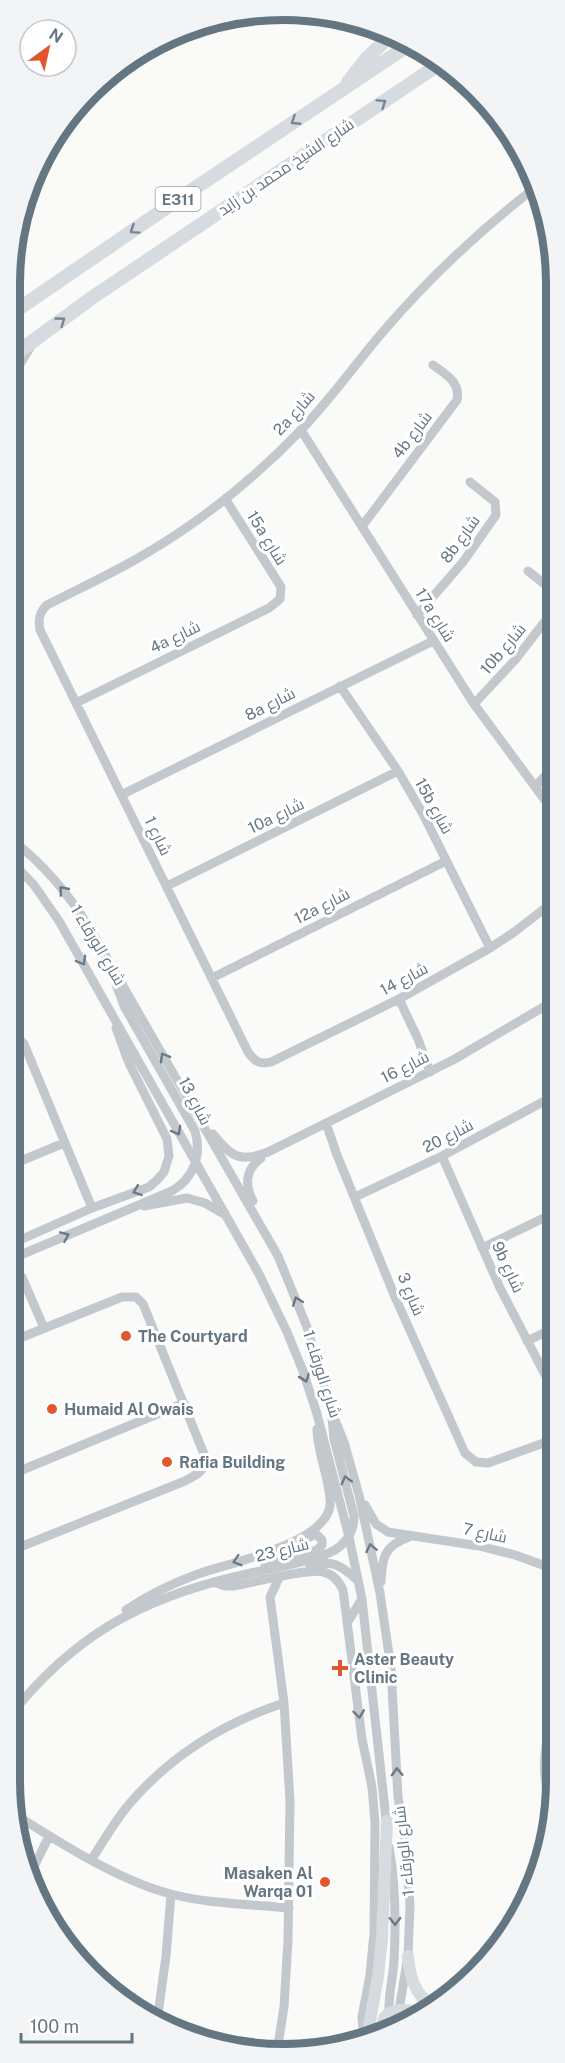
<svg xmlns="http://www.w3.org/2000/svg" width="565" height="2063" font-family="'Public Sans',Cairo,sans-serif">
<rect width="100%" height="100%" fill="#fafaf8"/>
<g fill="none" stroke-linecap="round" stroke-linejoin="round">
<!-- minor -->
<path stroke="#c3c8cc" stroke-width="9" d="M 536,187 C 480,230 427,280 381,334 C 354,366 329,401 300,431 C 252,481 199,523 140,557 C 109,575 78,589 47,605 C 39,612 38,620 40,630 L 248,1052 C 254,1061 260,1065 271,1062 L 399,999 L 490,948 L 513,933 L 553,902
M 14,374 L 33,343
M 301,430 L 474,704 L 553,811
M 363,525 L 457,400 C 461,382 445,374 433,365
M 528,571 L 553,591
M 417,615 L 463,562 L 496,515 L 495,502 L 470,482
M 340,686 L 398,771 L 423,814 L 490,948
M 76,703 L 269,608 L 280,599 L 281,587 L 226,500
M 474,704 L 515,660 L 553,611
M 535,787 L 553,767
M 121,795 L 433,641
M 12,840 C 45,865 71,897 92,932 L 278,1256 L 307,1327 L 330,1408 L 344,1442 L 359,1495 L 380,1593 L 391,1668 L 398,1797 L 405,1840 L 410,1905 L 408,1956 L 399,2010
M 12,862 L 34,885 L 59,921 L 259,1274 L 287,1332 L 303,1371 L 317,1414 L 349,1537 L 362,1599 L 387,1828
M 167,886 L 398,771
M 212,978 L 446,861
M 399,999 L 418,1039 L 430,1072
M 11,1036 L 20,1040 L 24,1044 L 92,1208
M 326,1123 L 337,1155 L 395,1297 L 465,1453 L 476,1462 L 488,1463 L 552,1440
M 213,1134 C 232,1157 239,1163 268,1152 L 453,1060 L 552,1002
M 442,1156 L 500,1288 L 552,1388
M 11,1165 L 64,1143
M 355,1197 L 442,1156 L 552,1097
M 253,1201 C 244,1184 246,1169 261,1158
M 144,1206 L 187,1198 L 205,1203 L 224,1214
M 11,1244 L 92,1208 L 149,1187 L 157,1180 L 164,1172 L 169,1156 L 167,1139 L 128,1061 L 116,1028
M 482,1248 L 552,1214
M 11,1259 L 172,1191 C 194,1178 202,1155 195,1131 L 124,1006 L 112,973
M 11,1267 L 22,1277 L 44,1328
M 527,1341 L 552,1329
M 10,1475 L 184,1403
M 365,1505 L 376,1524 L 388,1532 L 479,1546 L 515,1555 L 551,1568
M 10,1551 L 185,1481 C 195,1475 205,1472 206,1459 L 143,1304 L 136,1297 L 122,1297 L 10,1342
M 309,1564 C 334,1561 340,1564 358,1581
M 265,1565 L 317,1550 L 322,1545 L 322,1540 L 317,1535 L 313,1535 L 306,1539
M 213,1582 L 225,1586 L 234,1586 C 252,1583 309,1568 323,1572 C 333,1574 339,1581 343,1590 L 362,1739 L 372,1787 L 375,1823 L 374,1933 L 370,1975 L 362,2017 L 364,2040
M 381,1582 C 382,1557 384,1546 409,1537
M 126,1610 C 147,1596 171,1584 195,1575 C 227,1563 324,1545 330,1506 C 332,1485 317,1453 317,1429
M 347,1623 L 362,1599
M 9,1717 C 72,1637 139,1599 238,1576 C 265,1569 311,1563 335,1550 C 347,1542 354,1530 354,1516 L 334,1439 L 332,1418
M 551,1804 C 542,1778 542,1753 551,1727
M 16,1815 C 60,1843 120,1881 171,1894 C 209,1904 250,1904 289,1908
M 389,1847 C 396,1885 396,1923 394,1961 C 393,1978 388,1996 389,2013
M 92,1859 C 104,1840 116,1819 131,1802 C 172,1755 226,1722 284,1703
M 28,1879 L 49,1836
M 157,2022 L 166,1956 L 171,1894
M 277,2052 L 284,2007 L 288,1940 L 290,1801 L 284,1703 L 270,1597 L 279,1578"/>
<!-- major -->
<path stroke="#d6dbdf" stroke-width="12" d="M 408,1956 C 410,1977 414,1992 431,2006
M 389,2013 L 399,2010 L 421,2011
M 389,2013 L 393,2019 L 397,2023
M 381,2031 L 384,2018 L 389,2013
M 367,2038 L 378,1976 L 382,1938 L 387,1821"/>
<!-- highway -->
<path stroke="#d6dbdf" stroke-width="14" d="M 348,82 L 367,58 L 391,35
M 14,312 L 195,188 L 412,43
M 14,355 L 93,297 L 441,63"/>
</g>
<!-- one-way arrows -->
<defs><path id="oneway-chevron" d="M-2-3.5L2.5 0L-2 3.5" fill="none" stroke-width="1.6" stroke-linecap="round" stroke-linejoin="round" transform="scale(1.5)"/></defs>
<g stroke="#768591">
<use href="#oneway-chevron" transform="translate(382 103) rotate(-34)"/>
<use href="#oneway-chevron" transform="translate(295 121) rotate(147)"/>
<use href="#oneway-chevron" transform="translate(134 230) rotate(146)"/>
<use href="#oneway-chevron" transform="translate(61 321) rotate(-36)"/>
</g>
<g stroke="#6a7a87">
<use href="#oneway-chevron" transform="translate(63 890) rotate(-129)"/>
<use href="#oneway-chevron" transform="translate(82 961) rotate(60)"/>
<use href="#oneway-chevron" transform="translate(164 1057) rotate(-120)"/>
<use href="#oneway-chevron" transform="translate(177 1131) rotate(61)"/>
<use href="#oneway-chevron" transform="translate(137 1191) rotate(159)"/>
<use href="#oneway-chevron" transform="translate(65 1236) rotate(-23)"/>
<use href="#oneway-chevron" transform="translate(297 1301) rotate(-111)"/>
<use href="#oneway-chevron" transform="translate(305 1378) rotate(71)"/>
<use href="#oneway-chevron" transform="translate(346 1480) rotate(-105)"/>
<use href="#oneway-chevron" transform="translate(371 1548) rotate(-102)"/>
<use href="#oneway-chevron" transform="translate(237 1561) rotate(163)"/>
<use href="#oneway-chevron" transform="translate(359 1714) rotate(83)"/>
<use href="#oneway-chevron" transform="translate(397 1772) rotate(-92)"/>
<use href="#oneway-chevron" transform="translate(395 1921) rotate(89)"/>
</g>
<!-- markers -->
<g fill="#e4572e" stroke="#fff" stroke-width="2">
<circle cx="126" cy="1336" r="6"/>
<circle cx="52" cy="1409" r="6"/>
<circle cx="167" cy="1462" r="6"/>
<path d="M337 1659h6v6h6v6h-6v6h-6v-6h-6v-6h6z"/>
<circle cx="325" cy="1882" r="6"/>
</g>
<g text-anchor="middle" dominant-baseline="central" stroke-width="6" stroke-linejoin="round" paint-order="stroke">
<!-- shield labels -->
<rect fill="#fff" stroke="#939fa8" stroke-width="1.5" x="155.5" y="187" width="45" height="24" rx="4.5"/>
<g font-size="15" font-weight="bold" fill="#657683">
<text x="178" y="199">E311</text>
</g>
<!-- street labels -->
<g font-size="16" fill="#657683" stroke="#fff">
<text transform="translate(286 167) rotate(-34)">شارع الشيخ محمد بن زايد</text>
<text transform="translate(294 413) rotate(-48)">2a شارع</text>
<text transform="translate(412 435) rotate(-53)">4b شارع</text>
<text transform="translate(267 538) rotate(58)">15a شارع</text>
<text transform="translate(460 539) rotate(-54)">8b شارع</text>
<text transform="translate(435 615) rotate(58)">17a شارع</text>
<text transform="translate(175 637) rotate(-26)">4a شارع</text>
<text transform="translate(503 649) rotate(-50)">10b شارع</text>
<text transform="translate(270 704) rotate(-27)">8a شارع</text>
<text transform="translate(434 806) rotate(61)">15b شارع</text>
<text transform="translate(276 816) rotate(-26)">10a شارع</text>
<text transform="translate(158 836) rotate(64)">شارع 1</text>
<text transform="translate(322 906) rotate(-27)">12a شارع</text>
<text transform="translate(98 945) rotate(59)">شارع الورقاء 1</text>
<text transform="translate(404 979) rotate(-28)">شارع 14</text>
<text transform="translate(405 1067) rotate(-27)">شارع 16</text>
<text transform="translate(195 1101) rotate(62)">شارع 13</text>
<text transform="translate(448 1136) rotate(-27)">شارع 20</text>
<text transform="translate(508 1267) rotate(65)">9b شارع</text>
<text transform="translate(411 1294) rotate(67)">شارع 3</text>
<text transform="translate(322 1374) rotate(72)">شارع الورقاء 1</text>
<text transform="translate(485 1533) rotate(12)">شارع 7</text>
<text transform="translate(282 1550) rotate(-14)">شارع 23</text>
<text transform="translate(404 1851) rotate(-96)">شارع الورقاء 1</text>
</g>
<!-- poi labels -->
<g font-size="16" font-weight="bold" fill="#657683" stroke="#fff" text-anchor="start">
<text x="138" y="1336">The Courtyard</text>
<text x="64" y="1409">Humaid Al Owais</text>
<text x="179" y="1462">Rafia Building</text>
<text x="354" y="1659">Aster Beauty<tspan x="354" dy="18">Clinic</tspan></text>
<text x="313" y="1873" text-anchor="end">Masaken Al<tspan x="313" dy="18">Warqa 01</tspan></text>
</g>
</g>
<!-- crop -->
<path d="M0 0H565V2063H0ZM283 20H283A263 263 0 0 1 546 283V1781A263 263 0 0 1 283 2044H283A263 263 0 0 1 20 1781V283A263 263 0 0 1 283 20Z" fill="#f3f4f5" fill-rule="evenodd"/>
<path fill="none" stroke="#657683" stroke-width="8" d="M283 20H283A263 263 0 0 1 546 283V1781A263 263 0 0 1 283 2044H283A263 263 0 0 1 20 1781V283A263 263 0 0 1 283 20Z"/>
<!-- north arrow -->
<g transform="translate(48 48) rotate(33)"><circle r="28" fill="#ffffff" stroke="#c1c8cd" stroke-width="1.5"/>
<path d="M0-4.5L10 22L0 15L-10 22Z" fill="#e4572e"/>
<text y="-9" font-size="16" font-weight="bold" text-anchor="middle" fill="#657683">N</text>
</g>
<!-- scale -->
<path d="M21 2033v9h111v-9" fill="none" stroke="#657683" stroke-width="3"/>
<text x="30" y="2033" font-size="18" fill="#657683" stroke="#ffffff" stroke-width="4.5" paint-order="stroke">100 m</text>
</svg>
